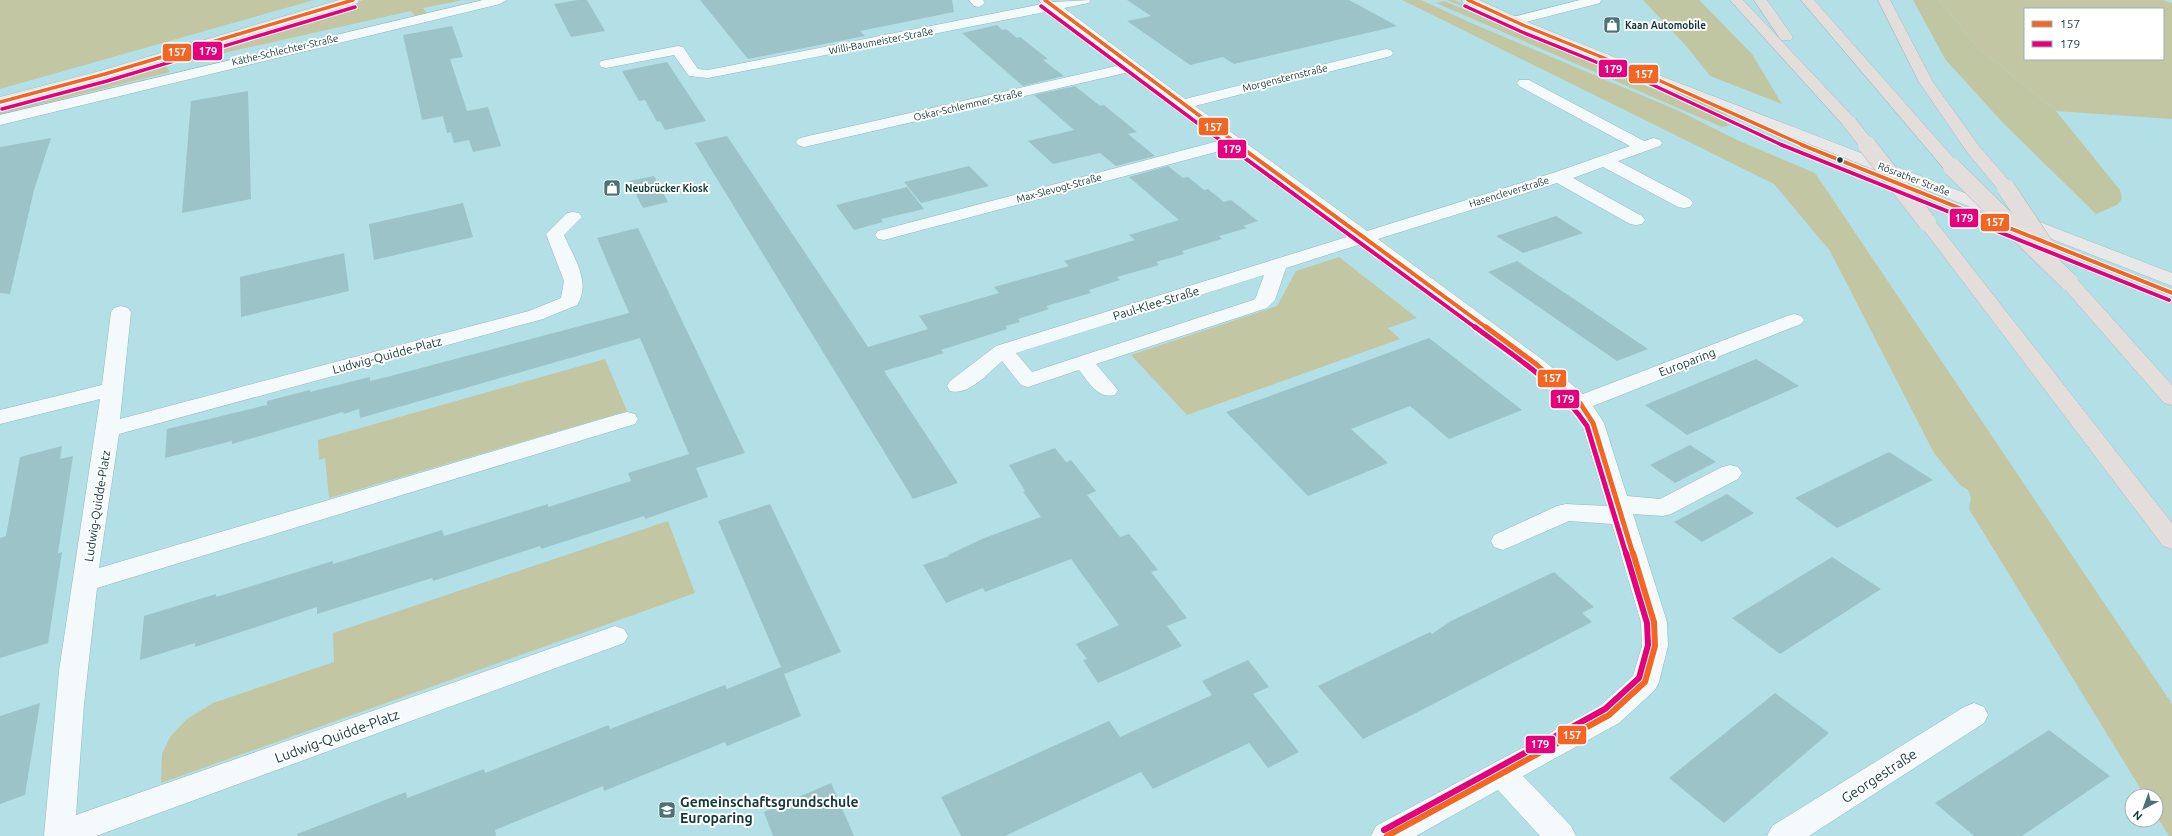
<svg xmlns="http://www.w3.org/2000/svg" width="2172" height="836" font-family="Ubuntu,sans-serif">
<rect width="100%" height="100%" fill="#b3e0e6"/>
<!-- green -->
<path fill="#c2c6a3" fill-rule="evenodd" d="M 0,0 L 314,0 L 0,89 Z
M 363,0 L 463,0 L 423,8 L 427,13 L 415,16 L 411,11 L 166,66 L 170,72 L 0,114 L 0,107 L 59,94 Z
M 1402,0 L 1421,0 L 1469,22 L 1679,111 L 1739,141 L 1815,173 L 2172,704 L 2172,836 L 2169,836 L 2156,815 L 2156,796 L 2145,796 L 1969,509 L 1971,498 L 1968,490 L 1960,485 L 1934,453 L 1830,251 L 1774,184 Z
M 1447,0 L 1454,0 C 1513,29 1575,53 1636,77 C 1671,91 1711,103 1743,125 L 1736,126 L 1702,106 Z
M 1939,0 L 2163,0 L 2172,3 L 2172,119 L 2056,111 L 1977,47 ZM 2025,9 L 2163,9 L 2163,59 L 2025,59 Z
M 1444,1 L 1699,108 L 1730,125 L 1722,127 L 1436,3 Z
M 1339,257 L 1417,318 L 1388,328 L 1400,339 L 1187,415 L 1131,355 L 1277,306 L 1296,271 Z
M 605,359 L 627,411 L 329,498 L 325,458 L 319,460 L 318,440 Z
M 668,521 L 695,593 L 161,783 L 162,754 L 170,737 L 187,719 L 213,703 L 334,662 L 333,633 Z"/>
<!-- forest -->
<path fill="#c1c6a2" d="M 1643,0 L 1699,0 L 1752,54 L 1782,104 L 1710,76 L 1687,47 Z
M 1913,0 L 1939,0 L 1977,47 L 2056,111 L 2120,190 L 2122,199 L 2117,205 L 2096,214 L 2003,123 L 1945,59 Z"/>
<!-- building -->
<path fill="#9cc3c8" d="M 578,0 L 587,0 L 605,31 L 571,37 L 554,4 Z
M 700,0 L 952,0 L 954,12 L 860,31 L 865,36 L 748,59 Z
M 1127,0 L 1349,0 L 1397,26 L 1234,64 L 1223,57 L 1190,65 L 1127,21 L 1151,16 Z
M 997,25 L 1002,30 L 1006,29 L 1017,38 L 1020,37 L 1048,59 L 1043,60 L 1064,76 L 1023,86 L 962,33 Z
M 452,26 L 463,57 L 450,59 L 467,111 L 488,107 L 501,146 L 473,152 L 469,140 L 454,143 L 451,132 L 447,133 L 443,116 L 422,120 L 403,35 Z
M 667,62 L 706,121 L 665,130 L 660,121 L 657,122 L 645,100 L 639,101 L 622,71 Z
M 1075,86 L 1100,106 L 1104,105 L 1137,132 L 1128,134 L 1155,156 L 1116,166 L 1100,153 L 1053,164 L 1028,141 L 1074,130 L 1034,95 Z
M 248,91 L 251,199 L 182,213 L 191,101 Z
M 727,136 L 868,347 L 928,329 L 919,316 L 999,293 L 994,287 L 1069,266 L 1064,261 L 1135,240 L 1129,235 L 1179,220 L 1129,177 L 1168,166 L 1183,178 L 1188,177 L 1204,190 L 1208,189 L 1224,202 L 1231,200 L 1258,221 L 1243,226 L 1247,228 L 1219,236 L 1222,239 L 1182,251 L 1184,254 L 1156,262 L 1159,265 L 1117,277 L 1120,280 L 1089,290 L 1091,293 L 1046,306 L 1049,309 L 1018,319 L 1020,322 L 1006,326 L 1007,329 L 941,350 L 944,353 L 884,371 L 958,483 L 913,499 L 695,143 Z
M 51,138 L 34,190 L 10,294 L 0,293 L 0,147 Z
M 969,166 L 989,186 L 921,203 L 904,182 Z
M 654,176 L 668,202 L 643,208 L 629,181 Z
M 907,187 L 924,209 L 881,219 L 883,222 L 854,230 L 836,205 Z
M 463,203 L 473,237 L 374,260 L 369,224 Z
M 1556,216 L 1583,233 L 1523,253 L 1496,236 Z
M 638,228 L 745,453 L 696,468 L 708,497 L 645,519 L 644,516 L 541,549 L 540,546 L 433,581 L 432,578 L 317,614 L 317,607 L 195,647 L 195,643 L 140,660 L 144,616 L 216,594 L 216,597 L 333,561 L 333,564 L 442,530 L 444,536 L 548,504 L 548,507 L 631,481 L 628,473 L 689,454 L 640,338 L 360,418 L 359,409 L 344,414 L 343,412 L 232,444 L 232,441 L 165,458 L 167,429 L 267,405 L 267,401 L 310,390 L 310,392 L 370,377 L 370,381 L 387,377 L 629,313 L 597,238 Z
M 344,253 L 349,291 L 241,317 L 240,277 Z
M 1517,261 L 1580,303 L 1648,349 L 1617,361 L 1488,272 Z
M 1429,338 L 1522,410 L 1449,439 L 1410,406 L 1351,429 L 1388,463 L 1308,496 L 1226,412 Z
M 1756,359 L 1799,386 L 1687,435 L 1645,405 Z
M 1690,445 L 1716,462 L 1675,483 L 1650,465 Z
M 62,446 L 60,459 L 73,456 L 58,553 L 62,552 L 48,643 L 0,658 L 0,538 L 6,536 L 20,457 Z
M 1055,448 L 1066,462 L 1071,460 L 1096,491 L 1087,495 L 1120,537 L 1129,534 L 1139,546 L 1158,570 L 1151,572 L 1187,618 L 1167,626 L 1182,646 L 1098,683 L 1083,660 L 1087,659 L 1076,644 L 1119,625 L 1071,559 L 985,592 L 983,588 L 946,603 L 923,565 L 949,556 L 948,555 L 982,539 L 1041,517 L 1023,492 L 1025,491 L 1009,465 Z
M 1889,452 L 1933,480 L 1837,528 L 1795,498 Z
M 1727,494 L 1754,513 L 1702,542 L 1674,522 Z
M 770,504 L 841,652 L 784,674 L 801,716 L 727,746 L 725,742 L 604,791 L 603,786 L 495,830 L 496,836 L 298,836 L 297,834 L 406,792 L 407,798 L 484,769 L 485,773 L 609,725 L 610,729 L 725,685 L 727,689 L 781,667 L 718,521 Z
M 1832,557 L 1881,589 L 1780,654 L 1732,618 Z
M 1554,572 L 1594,607 L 1582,613 L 1592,622 L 1414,714 L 1363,739 L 1318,686 L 1430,632 L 1432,634 L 1451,621 Z
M 1248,660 L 1269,687 L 1253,694 L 1299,752 L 1268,768 L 1249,743 L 1153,789 L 1141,772 L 1005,836 L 961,836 L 941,797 L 1109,721 L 1120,737 L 1212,695 L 1202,681 Z
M 1775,693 L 1829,733 L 1724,823 L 1669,778 Z
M 40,703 L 25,795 L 0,804 L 0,716 Z
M 2049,730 L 2110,776 L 2022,836 L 1974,836 L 1935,803 Z
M 831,783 L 854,836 L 773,836 L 764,812 Z"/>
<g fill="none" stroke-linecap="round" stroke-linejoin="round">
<defs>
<path id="minor" d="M 483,0 L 506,0 L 500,4 L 0,125 L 0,115 Z
M 969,0 L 983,0 L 985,3 L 979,7 L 974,6 Z
M 1039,0 L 1055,2 L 1090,0 L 1089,3 L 1064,8 L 1185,99 L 1386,49 L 1391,50 L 1393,53 L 1391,56 L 1195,106 L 1367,231 L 1553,173 L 1630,146 L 1519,86 L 1517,83 L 1519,80 L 1529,80 L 1644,141 L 1654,138 L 1660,140 L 1662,143 L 1660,146 L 1618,161 L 1690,199 L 1693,203 L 1690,207 L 1684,208 L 1678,207 L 1603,167 L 1573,178 L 1642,216 L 1645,220 L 1642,224 L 1636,225 L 1630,224 L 1557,183 L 1378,239 L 1543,360 L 1583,394 L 1787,316 L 1794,314 L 1801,316 L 1804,320 L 1801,324 L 1593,406 L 1604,423 L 1627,496 L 1660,499 L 1722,467 L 1730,465 L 1738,467 L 1742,473 L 1738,479 L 1671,514 L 1663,516 L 1633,514 L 1667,622 L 1668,646 L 1659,682 L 1655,690 L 1619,723 L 1523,776 L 1571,826 L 1576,836 L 1540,836 L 1498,790 L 1416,836 L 1371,836 L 1376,826 L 1599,707 L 1633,676 L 1642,646 L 1641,622 L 1612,524 L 1569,521 L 1503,550 L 1494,547 L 1491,541 L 1494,535 L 1557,506 L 1566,504 L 1607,506 L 1582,423 L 1572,408 L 1529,368 L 1361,244 L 1286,268 L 1275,300 L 1267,308 L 1096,364 L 1118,390 L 1115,395 C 1097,399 1089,382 1079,370 L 1028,387 L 1021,385 L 1002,361 C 988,373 969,396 950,391 L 947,386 L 950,381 L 996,346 L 1350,236 L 1231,148 L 884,240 L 878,239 L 875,235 L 878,231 L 1222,140 L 1129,72 L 804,147 L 798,145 L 796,142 L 798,139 L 804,137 L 1121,65 L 1050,11 L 708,78 L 689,76 L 674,55 L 606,68 L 601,67 L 599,64 L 601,61 L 606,60 L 678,46 L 683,47 L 698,69 L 708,70 L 1042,4 ZM 1264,275 L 1256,297 L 1253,300 L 1032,372 L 1016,353 Z
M 1580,0 L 1601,0 L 1600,3 L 1514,25 L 1507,21 L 1509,18 Z
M 573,212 L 579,213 L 582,217 L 564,235 C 573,256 592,283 577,305 L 543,319 L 119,434 L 99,568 L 619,414 L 627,412 L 635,414 L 638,419 L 635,424 L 97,588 L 84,704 L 76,815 L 615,626 L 624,629 L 628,636 L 624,643 L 96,836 L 44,836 L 59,671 L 100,399 L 0,424 L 0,410 L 102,385 L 111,312 L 114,308 L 121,306 L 128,308 L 131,312 L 120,419 L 529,311 L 561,298 L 564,281 L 546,234 L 567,213 Z
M 1974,703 L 1984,707 L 1988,715 L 1984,723 L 1809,836 L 1767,836 L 1772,826 L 1964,707 Z"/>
<path id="major" d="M 339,0 L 359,0 L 358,3 L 110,77 L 0,107 L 0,97 L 100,71 Z
M 1462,0 L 1479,0 L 1530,23 L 1661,76 L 2172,273 L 2172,286 L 1651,82 L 1520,29 L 1463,3 Z"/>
<path id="highway" d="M 1730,0 L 1743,0 L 1856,120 L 1858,123 L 1856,126 L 1844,126 Z
M 1754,0 L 1767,0 L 1793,37 L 1791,40 L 1781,40 Z
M 1801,0 L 1814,0 L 1958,163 L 1960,167 L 1958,171 L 1946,171 Z
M 1878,0 L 1890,0 L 1933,82 L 1979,146 L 2012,184 L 2014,188 L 2012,192 L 2000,192 L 1967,152 L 1919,82 Z
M 1927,217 L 1933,218 L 2172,523 L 2172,549 L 2163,546 L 1921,226 L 1918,222 L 1921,218 Z
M 2069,276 L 2076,278 L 2172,385 L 2172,405 L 2164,403 L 2062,286 L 2059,282 L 2062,278 Z"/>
</defs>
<!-- minor casing -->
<use href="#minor" stroke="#94b8bd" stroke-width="1"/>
<!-- major casing -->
<use href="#major" stroke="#a5bdc0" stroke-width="1"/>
<!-- highway casing -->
<use href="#highway" stroke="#a5bdc0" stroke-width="1"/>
<!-- minor -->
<use href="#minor" fill="#f4fafb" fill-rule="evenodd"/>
<!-- major -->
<use href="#major" fill="#e9e8e9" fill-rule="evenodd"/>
<!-- highway -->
<use href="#highway" fill="#e3dddc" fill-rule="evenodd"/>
<defs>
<path id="highway-bridge-far1" d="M 1850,123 L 1868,146"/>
<path id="highway-bridge" d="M 1867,145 L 1927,222
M 1952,167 L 2069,282
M 2006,188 L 2044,245"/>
</defs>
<!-- highway-bridge-far1 casing -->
<use href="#highway-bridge-far1" stroke="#a5bdc0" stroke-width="15" stroke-linecap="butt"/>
<!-- highway-bridge casing -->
<use href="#highway-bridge" stroke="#a5bdc0" stroke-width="19" stroke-linecap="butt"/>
<!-- highway-bridge-far1 -->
<use href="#highway-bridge-far1" stroke="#e3dddc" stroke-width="14"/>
<!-- highway-bridge -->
<use href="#highway-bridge" stroke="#e3dddc" stroke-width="18"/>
<defs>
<path id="bus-1-far3" d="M 1045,0 L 1240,146
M 1468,0 L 1525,26 L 1656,79 L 1805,146
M 0,102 L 105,74 L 353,0"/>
<path id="bus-1-far2" d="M 1238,145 L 1487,328
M 1802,145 L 2172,293"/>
<path id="bus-1-far1" d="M 1486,327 L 1536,364 L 1580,403 L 1593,423 L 1633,554"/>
<path id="bus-1" d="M 1387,836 L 1609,715 L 1645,682 L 1655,646 L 1654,622 L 1633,553"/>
<path id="bus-2-far3" d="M 1041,6 L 1228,146
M 1465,6 L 1522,32 L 1653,85 L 1784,146
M 2,109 L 107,81 L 355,7"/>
<path id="bus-2-far2" d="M 1227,145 L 1476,328
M 1782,145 L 2169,300"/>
<path id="bus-2-far1" d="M 1475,327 C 1514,356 1559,384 1587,426 L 1626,554"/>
<path id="bus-2" d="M 1384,830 L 1605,709 L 1639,678 L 1648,645 L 1647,623 L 1626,553"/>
</defs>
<!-- bus-1-far3 casing -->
<use href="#bus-1-far3" stroke="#fff" stroke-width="5.5"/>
<!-- bus-1-far2 casing -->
<use href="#bus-1-far2" stroke="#fff" stroke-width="6"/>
<!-- bus-1-far1 casing -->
<use href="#bus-1-far1" stroke="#fff" stroke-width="8"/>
<!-- bus-1 casing -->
<use href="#bus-1" stroke="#fff" stroke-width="10"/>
<!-- bus-2-far3 casing -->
<use href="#bus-2-far3" stroke="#fff" stroke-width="5.5"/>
<!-- bus-2-far2 casing -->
<use href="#bus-2-far2" stroke="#fff" stroke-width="6"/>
<!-- bus-2-far1 casing -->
<use href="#bus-2-far1" stroke="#fff" stroke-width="8"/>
<!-- bus-2 casing -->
<use href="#bus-2" stroke="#fff" stroke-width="10"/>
<!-- bus-1-far3 -->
<use href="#bus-1-far3" stroke="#f26522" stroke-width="3.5"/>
<!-- bus-1-far2 -->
<use href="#bus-1-far2" stroke="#f26522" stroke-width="4"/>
<!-- bus-1-far1 -->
<use href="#bus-1-far1" stroke="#f26522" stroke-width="5"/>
<!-- bus-1 -->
<use href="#bus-1" stroke="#f26522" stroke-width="6"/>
<!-- bus-2-far3 -->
<use href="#bus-2-far3" stroke="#e5007d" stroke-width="3.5"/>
<!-- bus-2-far2 -->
<use href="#bus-2-far2" stroke="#e5007d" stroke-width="4"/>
<!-- bus-2-far1 -->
<use href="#bus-2-far1" stroke="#e5007d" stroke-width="5"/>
<!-- bus-2 -->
<use href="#bus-2" stroke="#e5007d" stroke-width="6"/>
</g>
<!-- icons -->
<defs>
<symbol id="shop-square" viewBox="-11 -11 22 22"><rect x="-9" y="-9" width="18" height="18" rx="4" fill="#4c7278" stroke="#fff"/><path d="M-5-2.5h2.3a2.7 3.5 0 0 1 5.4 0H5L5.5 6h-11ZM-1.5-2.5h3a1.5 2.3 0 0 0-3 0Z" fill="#fff"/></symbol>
<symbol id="school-square" viewBox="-11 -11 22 22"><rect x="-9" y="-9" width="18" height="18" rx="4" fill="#4c7278" stroke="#fff"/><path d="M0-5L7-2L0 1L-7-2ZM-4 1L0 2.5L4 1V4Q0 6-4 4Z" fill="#fff"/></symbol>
</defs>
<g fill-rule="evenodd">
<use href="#shop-square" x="1602" y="15" width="20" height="20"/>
<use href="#shop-square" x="602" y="178" width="20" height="20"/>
<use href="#school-square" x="657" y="800" width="20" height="20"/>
</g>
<!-- markers -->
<circle fill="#14373c" stroke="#fff" stroke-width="1.5" cx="1840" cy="160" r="3.5"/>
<g text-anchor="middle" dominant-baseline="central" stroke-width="4" stroke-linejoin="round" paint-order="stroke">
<!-- far-poi labels -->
<g font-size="10" font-weight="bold" fill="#14373c" stroke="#fff" text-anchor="start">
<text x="1625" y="25">Kaan Automobile</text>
<text x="625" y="188">Neubrücker Kiosk</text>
</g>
<!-- far-street labels -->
<g font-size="10" fill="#14373c" stroke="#fff">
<text transform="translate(881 41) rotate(-11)">Willi-Baumeister-Straße</text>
<text transform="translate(285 50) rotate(-13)">Käthe-Schlechter-Straße</text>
<text transform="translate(1285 78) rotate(-14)">Morgensternstraße</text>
<text transform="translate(968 105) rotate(-13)">Oskar-Schlemmer-Straße</text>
<text transform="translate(1914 179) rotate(21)">Rösrather Straße</text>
<text transform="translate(1059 188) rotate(-15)">Max-Slevogt-Straße</text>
<text transform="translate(1509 192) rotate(-17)">Hasencleverstraße</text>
</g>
<!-- street labels -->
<g font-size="12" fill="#14373c" stroke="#fff">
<text transform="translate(1156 303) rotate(-17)">Paul-Klee-Straße</text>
<text transform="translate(387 355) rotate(-15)">Ludwig-Quidde-Platz</text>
<text transform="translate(1687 362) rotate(-21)">Europaring</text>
<text transform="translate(97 506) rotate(-81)">Ludwig-Quidde-Platz</text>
</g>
<!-- near-street labels -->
<g font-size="14" fill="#14373c" stroke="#fff">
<text transform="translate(337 736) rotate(-20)">Ludwig-Quidde-Platz</text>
<text transform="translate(1879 776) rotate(-33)">Georgestraße</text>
</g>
<!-- near-poi labels -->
<g font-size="14" font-weight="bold" fill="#14373c" stroke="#fff" text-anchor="start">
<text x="680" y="802">Gemeinschaftsgrundschule<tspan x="680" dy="16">Europaring</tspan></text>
</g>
</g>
<g stroke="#fff" stroke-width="1.5">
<rect x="192" y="41" width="31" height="20" rx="4" fill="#e5007d"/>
<rect x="162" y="43" width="30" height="19" rx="4" fill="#f26522"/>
<rect x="1598" y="59" width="30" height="19" rx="4" fill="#e5007d"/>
<rect x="1628" y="64" width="31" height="20" rx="4" fill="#f26522"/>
<rect x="1198" y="117" width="31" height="19" rx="4" fill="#f26522"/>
<rect x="1217" y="139" width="30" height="20" rx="4" fill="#e5007d"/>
<rect x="1949" y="208" width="30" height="20" rx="4" fill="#e5007d"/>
<rect x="1980" y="213" width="30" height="19" rx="4" fill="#f26522"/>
<rect x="1537" y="369" width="30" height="19" rx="4" fill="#f26522"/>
<rect x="1550" y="389" width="30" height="20" rx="4" fill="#e5007d"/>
<rect x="1557" y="725" width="30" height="20" rx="4" fill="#f26522"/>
<rect x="1525" y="735" width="31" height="19" rx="4" fill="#e5007d"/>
</g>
<g font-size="11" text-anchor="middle" font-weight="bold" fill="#fff">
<text x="208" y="55">179</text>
<text x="177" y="56">157</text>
<text x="1613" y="73">179</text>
<text x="1644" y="78">157</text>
<text x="1213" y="131">157</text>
<text x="1232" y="153">179</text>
<text x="1964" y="222">179</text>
<text x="1995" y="226">157</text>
<text x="1552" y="382">157</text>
<text x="1565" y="403">179</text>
<text x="1572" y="739">157</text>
<text x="1540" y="748">179</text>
</g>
<!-- legend -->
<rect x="2024" y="8" width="140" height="52" fill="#ffffff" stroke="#a1afb1"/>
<rect x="2032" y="21" width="20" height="6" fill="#f26522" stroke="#a1afb1"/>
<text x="2060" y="28" font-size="12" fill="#14373c">157</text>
<rect x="2032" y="41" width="20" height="6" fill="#e5007d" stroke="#a1afb1"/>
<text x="2060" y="48" font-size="12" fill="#14373c">179</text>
<!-- north arrow -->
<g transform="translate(2144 808) rotate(221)"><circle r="19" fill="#ffffff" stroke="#a1afb1"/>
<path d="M0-3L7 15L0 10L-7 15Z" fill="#4c7278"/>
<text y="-6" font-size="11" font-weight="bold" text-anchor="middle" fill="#14373c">N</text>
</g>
</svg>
